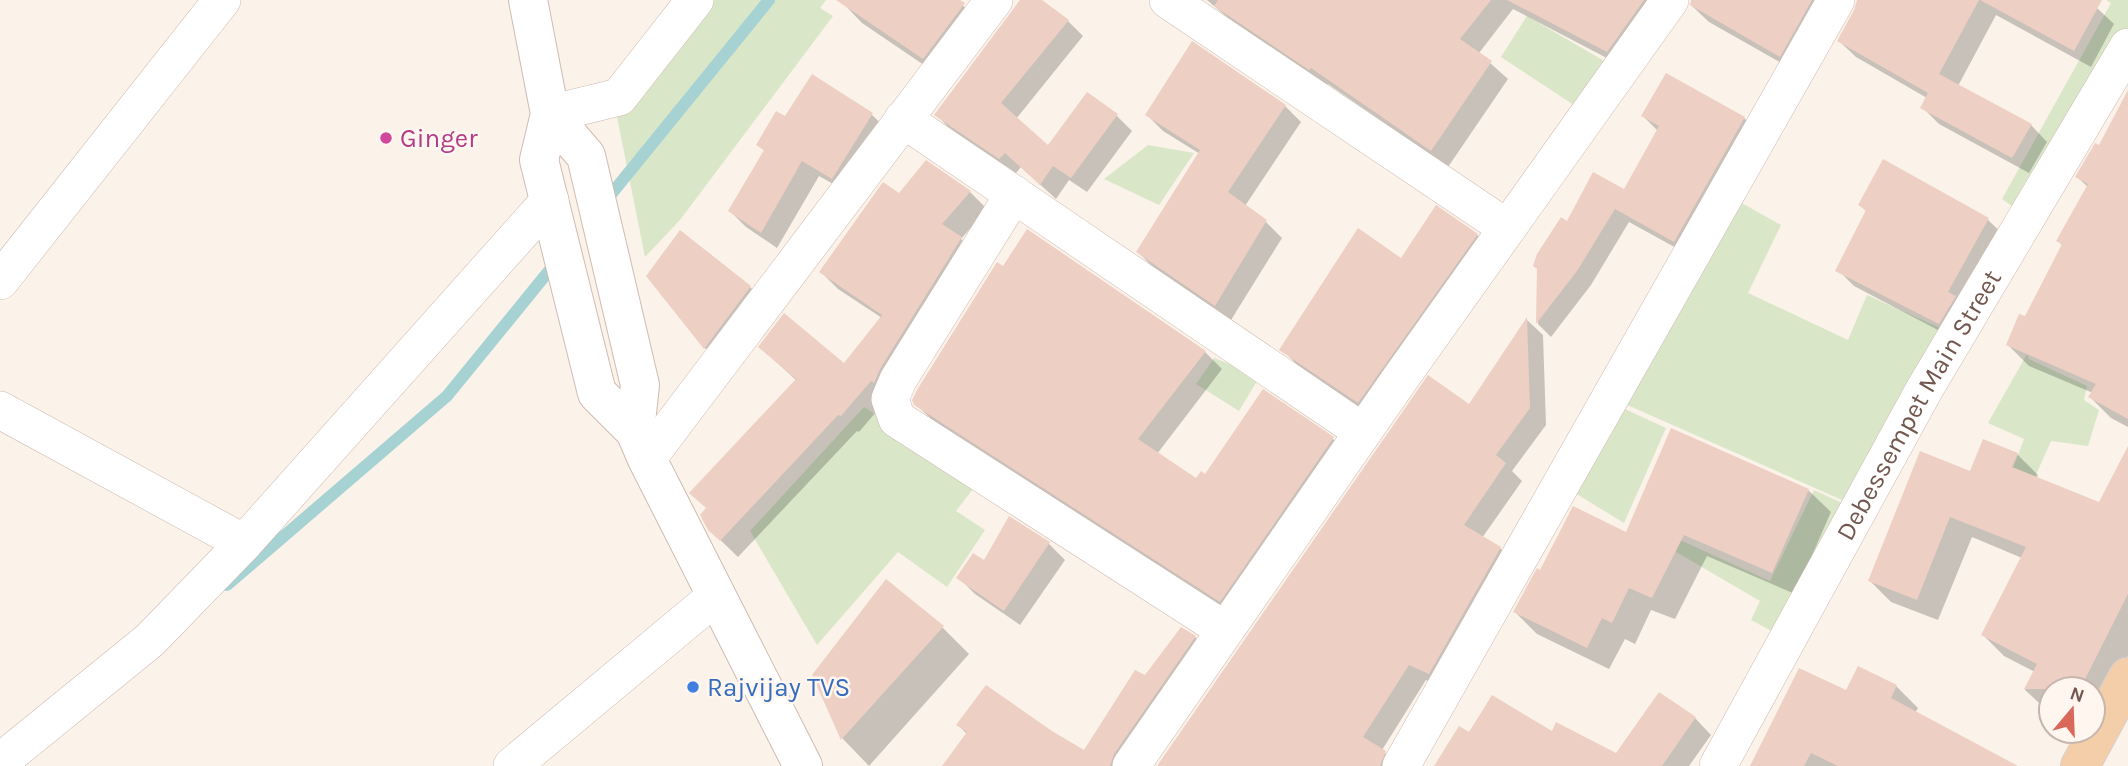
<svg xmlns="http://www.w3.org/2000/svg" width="2128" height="766" font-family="Karla,sans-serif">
<rect width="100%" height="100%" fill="#fbf2e9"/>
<!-- green -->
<path fill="#d9e7c8" d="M 711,0 L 826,0 L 820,8 L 833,16 L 680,220 L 645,257 L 617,117 Z
M 2106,0 L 2128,0 L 2128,30 L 2020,212 L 2002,199 L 2111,3 Z
M 1527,16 L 1611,65 L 1583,111 L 1501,57 Z
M 1148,145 L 1194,153 L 1159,205 L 1104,179 Z
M 1731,197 L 1781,225 L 1748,293 L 1848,340 L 1867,295 L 1949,332 L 1851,504 L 1616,400 Z
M 2027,354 L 2029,359 L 2087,386 L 2084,400 L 2099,410 L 2088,446 L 2051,441 L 2030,488 L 2009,479 L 2024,439 L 1988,423 Z
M 1214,358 L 1260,376 L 1239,411 L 1196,384 Z
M 1614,404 L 1666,428 L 1624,523 L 1570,490 Z
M 864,407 L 979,481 L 956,511 L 985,530 L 947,587 L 898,552 L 817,645 L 750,531 Z
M 1814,490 L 1853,508 L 1781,636 L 1751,620 L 1760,601 L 1671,549 L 1678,539 L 1770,581 Z"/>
<!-- shadow -->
<path fill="#0003" d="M 840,0 L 957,0 L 986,27 L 946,80 L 862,23 Z
M 1023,0 L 1040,0 L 1068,21 L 1083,36 L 1016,119 L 1048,147 L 1087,94 L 1117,116 L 1132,131 L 1087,192 L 1069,180 L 1056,199 L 1021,167 L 1016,173 L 951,130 L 936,114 Z
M 1207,0 L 1673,0 L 1624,67 L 1513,9 L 1479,53 L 1508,79 L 1448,167 L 1328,84 L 1327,85 L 1233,22 Z
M 1691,0 L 1841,0 L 1797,72 L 1709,22 L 1691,5 Z
M 1859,0 L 2083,0 L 2097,8 L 2114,24 L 2091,67 L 1996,15 L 1958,86 L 2031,125 L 2047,142 L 2029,173 L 1939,124 L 1922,107 L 1927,98 L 1856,57 L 1839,41 L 1856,11 Z
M 1666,75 L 1744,118 L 1758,132 L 1689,255 L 1629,222 L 1591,285 L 1551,337 L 1538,324 L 1539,269 L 1567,223 L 1625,191 L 1658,131 L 1643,116 Z
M 812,77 L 872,115 L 888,130 L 849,193 L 819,176 L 777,248 L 746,227 L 730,211 L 765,151 L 758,145 L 785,119 Z
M 2128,94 L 2128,427 L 2111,418 L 2090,397 L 2093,393 L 2029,366 L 2008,345 L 2026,319 L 2063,246 L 2058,241 L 2088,187 L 2077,177 L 2100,147 Z
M 1285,106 L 1301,122 L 1245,206 L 1266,222 L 1282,238 L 1231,320 L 1154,268 L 1138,252 L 1200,154 L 1163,131 L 1147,115 Z
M 926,162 L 970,192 L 987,209 L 961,239 L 978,256 L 889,397 L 859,432 L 857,431 L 738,557 L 709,529 L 797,381 L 760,347 L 845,366 L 882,318 L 838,289 L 821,272 L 899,195 Z
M 1860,205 L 1988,220 L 2004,235 L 1955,339 L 1854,286 L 1838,270 L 1867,212 Z
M 1028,231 L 1205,352 L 1222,369 L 1157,454 L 1196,481 L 1205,476 L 1333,439 L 1350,456 L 1238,618 L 934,422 L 916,404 Z
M 680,232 L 750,287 L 773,310 L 727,370 L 705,348 L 648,276 Z
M 1477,235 L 1495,253 L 1377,420 L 1300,368 L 1282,349 L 1401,261 Z
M 1527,320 L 1543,335 L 1546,425 L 1512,471 L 1522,481 L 1482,538 L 1500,548 L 1516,565 L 1446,689 L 1426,680 L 1382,750 L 1398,766 L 1159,766 L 1470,407 Z
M 2128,450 L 2128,656 L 2093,725 L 2093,689 L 2051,689 L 2051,714 L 2025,690 L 2035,672 L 2004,656 L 1983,635 L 2022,558 L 1972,537 L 1938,620 L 1891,602 L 1870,581 L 1971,473 L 2017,454 L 2038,475 L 2036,479 L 2100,504 Z
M 1808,490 L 1831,512 L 1795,594 L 1707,556 L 1675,619 L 1651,610 L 1635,644 L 1625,639 L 1609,669 L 1537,634 L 1515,612 L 1541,572 L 1627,534 Z
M 1049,544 L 1065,560 L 1020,625 L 975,594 L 959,578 L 985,562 Z
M 942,627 L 969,654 L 869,766 L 843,739 L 814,675 Z
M 1195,637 L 1211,654 L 1133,766 L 945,766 L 968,735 L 958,725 L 1084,752 L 1145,678 Z
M 1896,686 L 1918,708 L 1915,713 L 2013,766 L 1751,766 L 1847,693 Z
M 1695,718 L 1711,735 L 1689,766 L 1436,766 L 1470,735 L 1553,733 L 1617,755 Z"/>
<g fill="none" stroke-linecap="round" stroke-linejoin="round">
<!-- stream -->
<path stroke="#a6d2d4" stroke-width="12" d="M 604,203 L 769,0
M 227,585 L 447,396 L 557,261"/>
</g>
<!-- building -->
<path fill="#eecfc3" d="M 836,0 L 960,0 L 965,3 L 923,59 Z
M 1020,0 L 1042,0 L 1069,20 L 1001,103 L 1048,145 L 1087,92 L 1118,114 L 1071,178 L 1053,166 L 1040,185 L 1005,153 L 999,159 L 934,115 Z
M 1218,0 L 1491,0 L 1460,39 L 1492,61 L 1431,151 L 1311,68 L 1309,70 L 1214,6 Z
M 1507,0 L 1644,0 L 1607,52 Z
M 1691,0 L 1812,0 L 1780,57 L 1690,5 Z
M 1857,0 L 1979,0 L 1939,74 L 2032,124 L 2012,158 L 1920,108 L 1928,93 L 1837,41 L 1854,10 Z
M 1980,0 L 2102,0 L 2074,51 Z
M 1192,41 L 1286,105 L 1228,192 L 1267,220 L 1215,306 L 1136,252 L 1200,150 L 1145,115 Z
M 1666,73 L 1745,117 L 1674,242 L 1615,209 L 1577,271 L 1536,324 L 1537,269 L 1533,266 L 1537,254 L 1561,217 L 1567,221 L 1593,172 L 1624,189 L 1659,126 L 1641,116 Z
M 812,74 L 873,113 L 832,179 L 802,161 L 761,233 L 728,211 L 764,150 L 756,145 L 776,111 L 785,116 Z
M 2128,90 L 2128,419 L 2088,397 L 2096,384 L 2006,345 L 2019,314 L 2025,316 L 2062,244 L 2056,241 L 2088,184 L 2075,177 L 2095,143 L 2099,145 Z
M 1883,159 L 1989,218 L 1948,292 L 1956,296 L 1939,324 L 1835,271 L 1866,210 L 1858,205 Z
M 926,160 L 971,191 L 942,224 L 962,237 L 880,369 L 874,383 L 871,381 L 841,416 L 838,415 L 720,541 L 708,530 L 700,515 L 706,508 L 689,493 L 796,379 L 758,347 L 784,313 L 844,363 L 882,315 L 819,272 L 883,182 L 899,193 Z
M 1436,205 L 1478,234 L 1358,403 L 1279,350 L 1358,228 L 1401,258 Z
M 1027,229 L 1206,351 L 1138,439 L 1196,478 L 1201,471 L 1205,474 L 1263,389 L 1334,437 L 1220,602 L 914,405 L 912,400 L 917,390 L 997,262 L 1003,266 Z
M 680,230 L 751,286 L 704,349 L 646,276 Z
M 1527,317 L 1530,408 L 1496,455 L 1506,463 L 1464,525 L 1501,547 L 1429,674 L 1409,665 L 1363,737 L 1386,751 L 1380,766 L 1157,766 L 1428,375 L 1469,404 Z
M 1671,428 L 1809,489 L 1772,573 L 1684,535 L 1652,598 L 1629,588 L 1612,623 L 1602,618 L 1587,648 L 1513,612 L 1537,568 L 1540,570 L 1573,506 L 1626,532 Z
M 1983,439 L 2018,453 L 2012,467 L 2099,502 L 2128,446 L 2128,594 L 2080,689 L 2024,689 L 2037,664 L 1981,635 L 2026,547 L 1950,517 L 1917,600 L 1868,581 L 1920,451 L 1970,471 Z
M 1009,516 L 1050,542 L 1004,611 L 956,578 L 973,553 L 984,560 Z
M 886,579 L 944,626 L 841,740 L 812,675 Z
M 1181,627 L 1196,636 L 1114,754 L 1110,766 L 942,766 L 967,732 L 956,725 L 986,685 L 1052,731 L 1084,750 L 1135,670 L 1145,675 Z
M 1858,666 L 1897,685 L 1891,698 L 2018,766 L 1838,766 L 1811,753 L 1804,766 L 1750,766 L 1799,668 L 1846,690 Z
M 1659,692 L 1696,717 L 1662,766 L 1434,766 L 1459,726 L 1469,732 L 1492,695 L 1552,731 L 1556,722 L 1616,753 Z"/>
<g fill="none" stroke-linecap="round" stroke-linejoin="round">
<defs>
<g id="street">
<path d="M 1168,0 L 1507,228"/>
<path d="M 550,114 L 619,97 L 695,0"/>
<path d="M 903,119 L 1363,432"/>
<path d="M 1014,194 L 898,380 L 890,399 L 897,419 L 1225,630"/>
<path d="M 0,281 L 222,0"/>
<path d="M 0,410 L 244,543"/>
<path d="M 647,459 L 994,0"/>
<path d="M 0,762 L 150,640 L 244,543 L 550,200"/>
<path d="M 512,766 L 716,596"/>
<path d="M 1131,766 L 1402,376 L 1670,0"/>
<path d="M 1401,766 L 1836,0"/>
<path id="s1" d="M 1718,766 L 1924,390 L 2128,47"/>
</g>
<path id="secondary" d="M 528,0 L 550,114 L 539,160 L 597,393 L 635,431 L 647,459 L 803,766
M 550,114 L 586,156 L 640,385 L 635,431"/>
<path id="primary" d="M 2080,766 L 2128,677"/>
</defs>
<!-- street casing -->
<use href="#street" stroke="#cebbb3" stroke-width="38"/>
<!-- secondary casing -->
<use href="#secondary" stroke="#d0bbb1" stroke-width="40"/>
<!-- primary casing -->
<use href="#primary" stroke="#d8d0ce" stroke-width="40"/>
<!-- street -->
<use href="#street" stroke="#fff" stroke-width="37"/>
<!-- secondary -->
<use href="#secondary" stroke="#fff" stroke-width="38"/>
<!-- primary -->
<use href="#primary" stroke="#f3cea8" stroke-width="38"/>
</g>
<!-- markers -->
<circle fill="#d1479c" stroke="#fef6ef" stroke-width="2.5" cx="386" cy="138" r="7"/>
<circle fill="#3f7fe0" stroke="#fef6ef" stroke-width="2.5" cx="693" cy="687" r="7"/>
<g text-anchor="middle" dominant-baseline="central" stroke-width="5" stroke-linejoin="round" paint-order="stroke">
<!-- hotel labels -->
<g font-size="26" fill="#b23c85" stroke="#fef6ef" text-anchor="start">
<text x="400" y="138">Ginger</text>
</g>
<!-- street labels -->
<g font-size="26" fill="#73574f" stroke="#fef6ef">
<text stroke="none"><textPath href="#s1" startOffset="413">Debessempet Main Street</textPath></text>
</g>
<!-- shop labels -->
<g font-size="26" fill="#366cbe" stroke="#fef6ef" text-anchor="start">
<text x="707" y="687">Rajvijay TVS</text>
</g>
</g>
<!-- north arrow -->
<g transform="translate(2072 710) rotate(19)"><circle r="33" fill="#fef6ef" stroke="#c6b6af" stroke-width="2"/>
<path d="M0-5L12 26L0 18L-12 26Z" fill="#d9675a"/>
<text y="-10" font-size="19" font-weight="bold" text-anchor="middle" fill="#73574f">N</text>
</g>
</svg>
